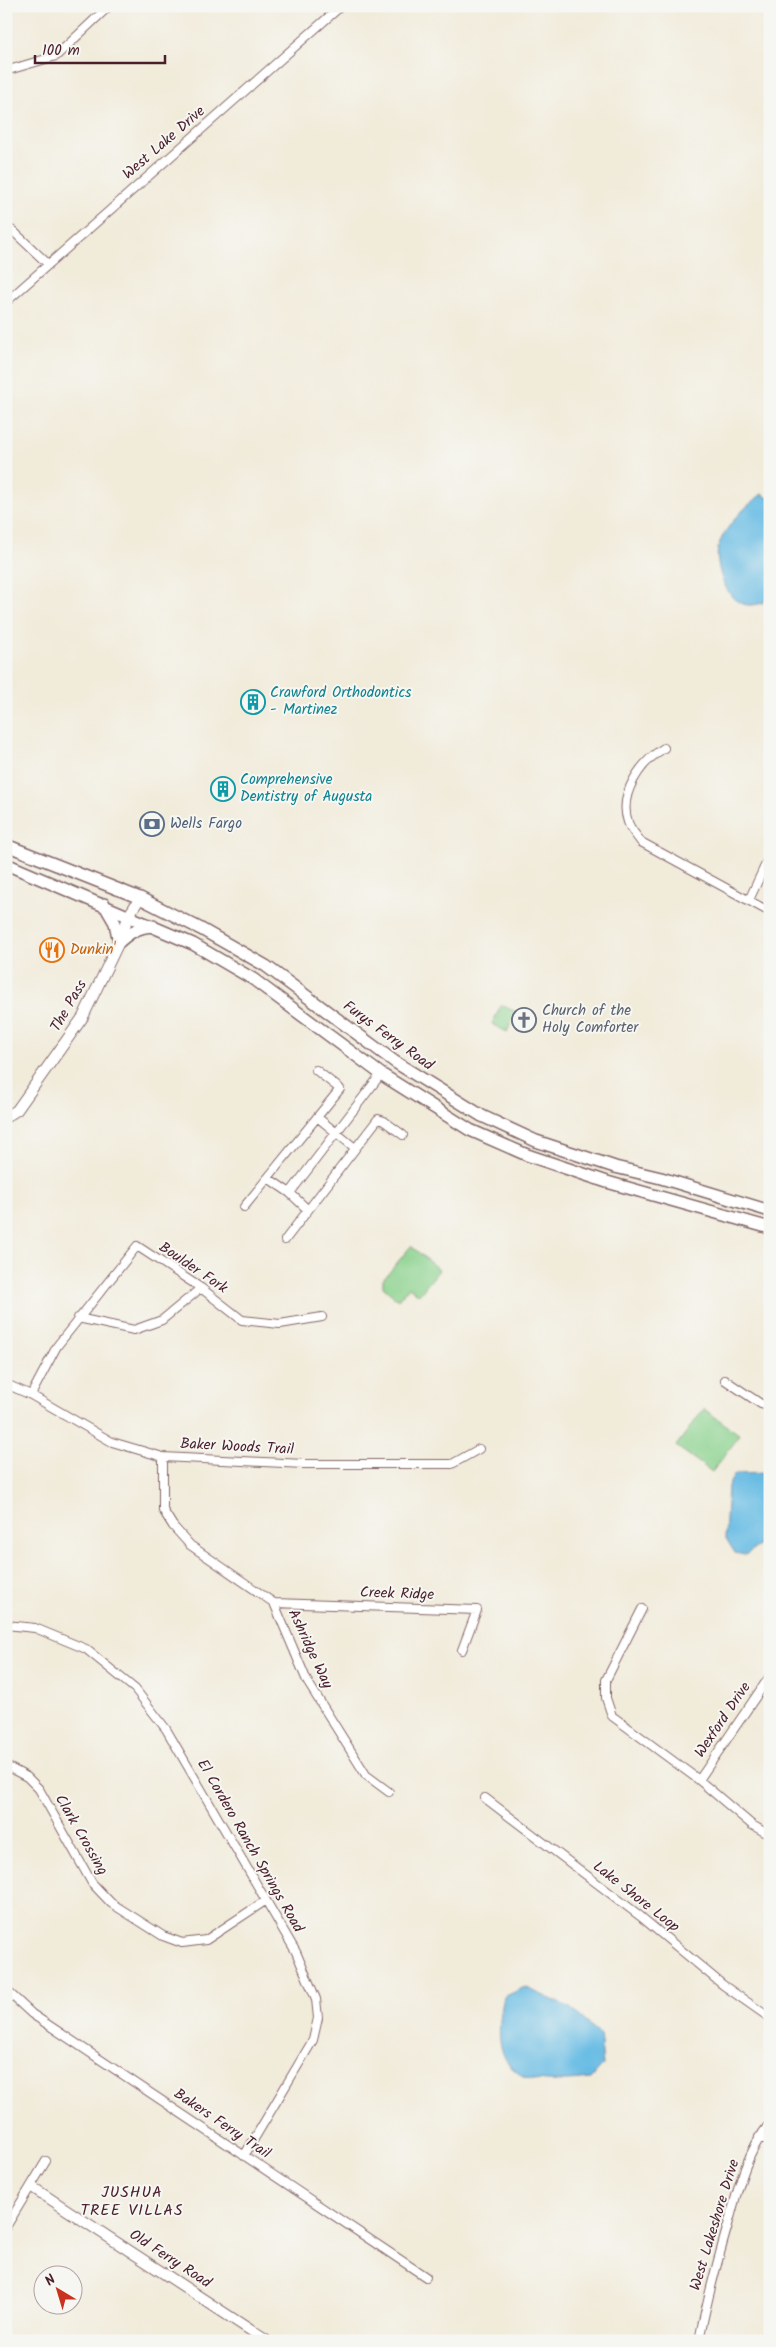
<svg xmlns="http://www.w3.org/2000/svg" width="776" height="2347" font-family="Kalam,sans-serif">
<rect width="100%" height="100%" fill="#f6f6f2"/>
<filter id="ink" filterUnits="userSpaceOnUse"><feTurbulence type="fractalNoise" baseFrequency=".02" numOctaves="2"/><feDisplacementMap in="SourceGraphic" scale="10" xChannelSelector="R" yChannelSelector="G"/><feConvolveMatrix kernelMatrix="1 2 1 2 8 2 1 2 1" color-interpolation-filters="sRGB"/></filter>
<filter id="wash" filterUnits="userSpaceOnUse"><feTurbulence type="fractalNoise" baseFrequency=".0096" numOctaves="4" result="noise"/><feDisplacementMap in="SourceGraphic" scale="20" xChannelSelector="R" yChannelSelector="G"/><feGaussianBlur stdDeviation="1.12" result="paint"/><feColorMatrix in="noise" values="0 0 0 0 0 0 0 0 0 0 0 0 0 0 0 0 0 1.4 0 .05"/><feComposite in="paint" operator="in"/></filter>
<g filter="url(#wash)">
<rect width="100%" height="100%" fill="#f1ebda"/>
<!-- green -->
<path fill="#89d18c" stroke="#6a785c" d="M 501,1005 L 516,1012 L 507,1032 L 492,1024 Z
M 411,1246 L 439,1270 L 419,1295 L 409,1287 L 398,1300 L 383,1287 L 383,1280 Z
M 704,1409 L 740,1435 L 712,1472 L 676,1446 Z"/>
<!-- water -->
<path fill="#68bce4" stroke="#596e88" d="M 762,494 L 770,499 L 770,594 L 763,603 C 754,605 746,607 737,601 C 724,593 713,559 719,544 C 727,524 745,507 762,494 Z
M 770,1473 L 770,1539 L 745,1555 L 735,1553 L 725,1537 L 728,1486 L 735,1474 Z
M 525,1987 L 570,2008 L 600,2034 L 603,2065 L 591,2079 C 574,2081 538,2084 523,2076 C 493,2060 498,2024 504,1997 Z"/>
</g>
<g filter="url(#ink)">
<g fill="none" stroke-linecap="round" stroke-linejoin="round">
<defs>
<path id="minor" d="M 6,68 L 12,69 L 56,56 L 109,6
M 6,227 L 13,231 L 48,264
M 6,302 L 341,6
M 664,748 C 641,762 618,794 628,822 C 630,829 637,836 641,842 L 770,912
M 749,900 L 770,855
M 317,1117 L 355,1148
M 268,1178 L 290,1193 L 308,1210
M 290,1193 L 381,1074
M 244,1207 L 340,1089 L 316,1070
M 285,1240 L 378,1119 L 384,1121 L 403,1135
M 78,1318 L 134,1330 L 162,1320 L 201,1288
M 725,1380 L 761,1404 L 770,1406
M 6,1384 L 31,1395 L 112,1442 L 163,1457 L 304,1464 L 452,1464 L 479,1449
M 31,1395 L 57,1346 L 137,1246 L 201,1288 L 242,1320 L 280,1324 L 322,1317
M 163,1457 L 163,1510 L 173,1526 L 190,1545 L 274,1603 L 307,1681 L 366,1775 L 389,1792
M 274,1603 L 477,1610 L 462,1650
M 642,1609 L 606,1680 L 606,1698 L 612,1716 L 699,1780 L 752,1825 L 770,1835
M 6,1625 L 35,1628 L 86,1649 L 135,1689 L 166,1729 L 296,1952 L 316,1999 L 318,2018 L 313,2040 L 244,2156
M 6,1766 L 27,1777 L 39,1789 L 92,1883 L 111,1903 L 163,1936 L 182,1943 L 206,1940 L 265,1901
M 699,1780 L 770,1676
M 485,1798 L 640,1916 L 723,1985 L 770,2018
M 6,1990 L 32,2014 L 426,2277
M 759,2137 L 770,2141
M 6,2227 L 46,2161
M 699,2341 C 707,2299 718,2259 730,2218 C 739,2184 748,2150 770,2123"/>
<path id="tertiary" d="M 6,1117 L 17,1110 L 83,1017 L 119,942 L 129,915 L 140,898
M 32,2187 L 267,2341"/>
<path id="secondary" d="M 6,845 L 140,898 L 201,929 L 266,966 L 395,1062 L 482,1116 L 536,1141 L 615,1167 L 661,1178 L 770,1211
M 6,864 L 193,944 L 253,979 L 381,1074 L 470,1130 L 527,1155 L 607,1182 L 770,1228
M 104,904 L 115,923 L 119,942 C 130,932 138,927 153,926"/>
</defs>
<!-- minor casing -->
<use href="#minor" stroke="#846668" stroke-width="10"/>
<!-- tertiary casing -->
<use href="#tertiary" stroke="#846668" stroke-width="12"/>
<!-- secondary casing -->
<use href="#secondary" stroke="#846668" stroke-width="14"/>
<!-- minor -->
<use href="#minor" stroke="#fff" stroke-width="8"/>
<!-- tertiary -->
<use href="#tertiary" stroke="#fff" stroke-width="10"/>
<!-- secondary -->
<use href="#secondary" stroke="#fff" stroke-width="11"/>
</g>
</g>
<!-- icons -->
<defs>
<symbol id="building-ring" viewBox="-11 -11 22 22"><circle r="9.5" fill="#f6f6f2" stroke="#0f9aa8" stroke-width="1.5"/><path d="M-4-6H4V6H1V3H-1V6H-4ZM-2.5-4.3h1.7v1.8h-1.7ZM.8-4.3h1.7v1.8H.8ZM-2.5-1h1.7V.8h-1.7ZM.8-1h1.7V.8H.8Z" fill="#0f9aa8"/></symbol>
<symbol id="bank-ring" viewBox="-11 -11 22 22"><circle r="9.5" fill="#f6f6f2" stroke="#5c6f8a" stroke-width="1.5"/><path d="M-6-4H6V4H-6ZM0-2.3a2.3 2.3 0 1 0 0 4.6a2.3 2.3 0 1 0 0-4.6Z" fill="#5c6f8a"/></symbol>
<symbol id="restaurant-ring" viewBox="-11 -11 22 22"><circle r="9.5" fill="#f6f6f2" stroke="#e8710a" stroke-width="1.5"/><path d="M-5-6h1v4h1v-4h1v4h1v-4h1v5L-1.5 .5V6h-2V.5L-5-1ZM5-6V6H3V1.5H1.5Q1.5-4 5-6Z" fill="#e8710a"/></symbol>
<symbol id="church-ring" viewBox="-11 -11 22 22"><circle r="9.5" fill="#f6f6f2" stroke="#6b7280" stroke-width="1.5"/><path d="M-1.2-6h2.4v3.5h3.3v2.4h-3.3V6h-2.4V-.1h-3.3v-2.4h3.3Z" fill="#6b7280"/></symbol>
</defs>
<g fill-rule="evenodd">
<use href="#building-ring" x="239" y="688" width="28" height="28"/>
<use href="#building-ring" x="209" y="775" width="28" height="28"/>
<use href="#bank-ring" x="138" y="810" width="28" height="28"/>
<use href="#restaurant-ring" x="38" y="936" width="28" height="28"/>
<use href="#church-ring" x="510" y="1006" width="28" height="28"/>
</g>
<g text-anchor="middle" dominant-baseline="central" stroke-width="4" stroke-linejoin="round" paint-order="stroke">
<!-- street labels -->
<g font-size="15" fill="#4a1f2b" stroke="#f6f6f2">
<text transform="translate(164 143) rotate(-41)">West Lake Drive</text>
<text transform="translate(69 1006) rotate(-60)">The Pass</text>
<text transform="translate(388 1036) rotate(36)">Furys Ferry Road</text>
<text transform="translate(193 1268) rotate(34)">Boulder Fork</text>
<text transform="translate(237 1447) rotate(3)">Baker Woods Trail</text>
<text transform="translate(397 1594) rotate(2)">Creek Ridge</text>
<text transform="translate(310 1649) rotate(65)">Ashridge Way</text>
<text transform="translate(723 1720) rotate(-56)">Wexford Drive</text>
<text transform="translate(81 1835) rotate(60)">Clark Crossing</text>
<text transform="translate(250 1846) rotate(60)">El Cordero Ranch Springs Road</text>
<text transform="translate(636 1897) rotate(38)">Lake Shore Loop</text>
<text transform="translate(222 2124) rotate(34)">Bakers Ferry Trail</text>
<text transform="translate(715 2225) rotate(-73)">West Lakeshore Drive</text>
<text transform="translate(170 2259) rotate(33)">Old Ferry Road</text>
</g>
<!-- culture labels -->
<g font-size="15" fill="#0d838f" stroke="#f6f6f2" text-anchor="start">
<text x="270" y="693">Crawford Orthodontics<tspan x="270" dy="17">- Martinez</tspan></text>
<text x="240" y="780">Comprehensive<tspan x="240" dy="17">Dentistry of Augusta</tspan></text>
</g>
<!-- service labels -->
<g font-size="15" fill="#4e5e75" stroke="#f6f6f2" text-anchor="start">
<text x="170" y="824">Wells Fargo</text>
</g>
<!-- food labels -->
<g font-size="15" fill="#c56008" stroke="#f6f6f2" text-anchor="start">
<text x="70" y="950">Dunkin'</text>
</g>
<!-- worship labels -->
<g font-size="15" fill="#5b616d" stroke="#f6f6f2" text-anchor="start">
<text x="542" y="1011">Church of the<tspan x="542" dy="17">Holy Comforter</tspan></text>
</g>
<!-- neighbourhood labels -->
<g font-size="16" letter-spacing="1" fill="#4a1f2b" stroke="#f6f6f2">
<text x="132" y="2192">JUSHUA<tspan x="132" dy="18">TREE VILLAS</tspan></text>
</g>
</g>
<!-- margin -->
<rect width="776" height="2347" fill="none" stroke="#f6f6f2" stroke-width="25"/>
<!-- north arrow -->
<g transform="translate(58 2290) rotate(322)"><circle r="24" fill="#f6f6f2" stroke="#b1a0a2"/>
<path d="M0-4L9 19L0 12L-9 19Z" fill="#c8321e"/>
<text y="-8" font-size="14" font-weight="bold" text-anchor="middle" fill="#4a1f2b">N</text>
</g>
<!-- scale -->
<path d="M35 55v8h130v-8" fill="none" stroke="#4a1f2b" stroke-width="2.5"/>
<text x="42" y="55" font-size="15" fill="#4a1f2b" stroke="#f6f6f2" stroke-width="4" paint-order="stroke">100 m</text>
</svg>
